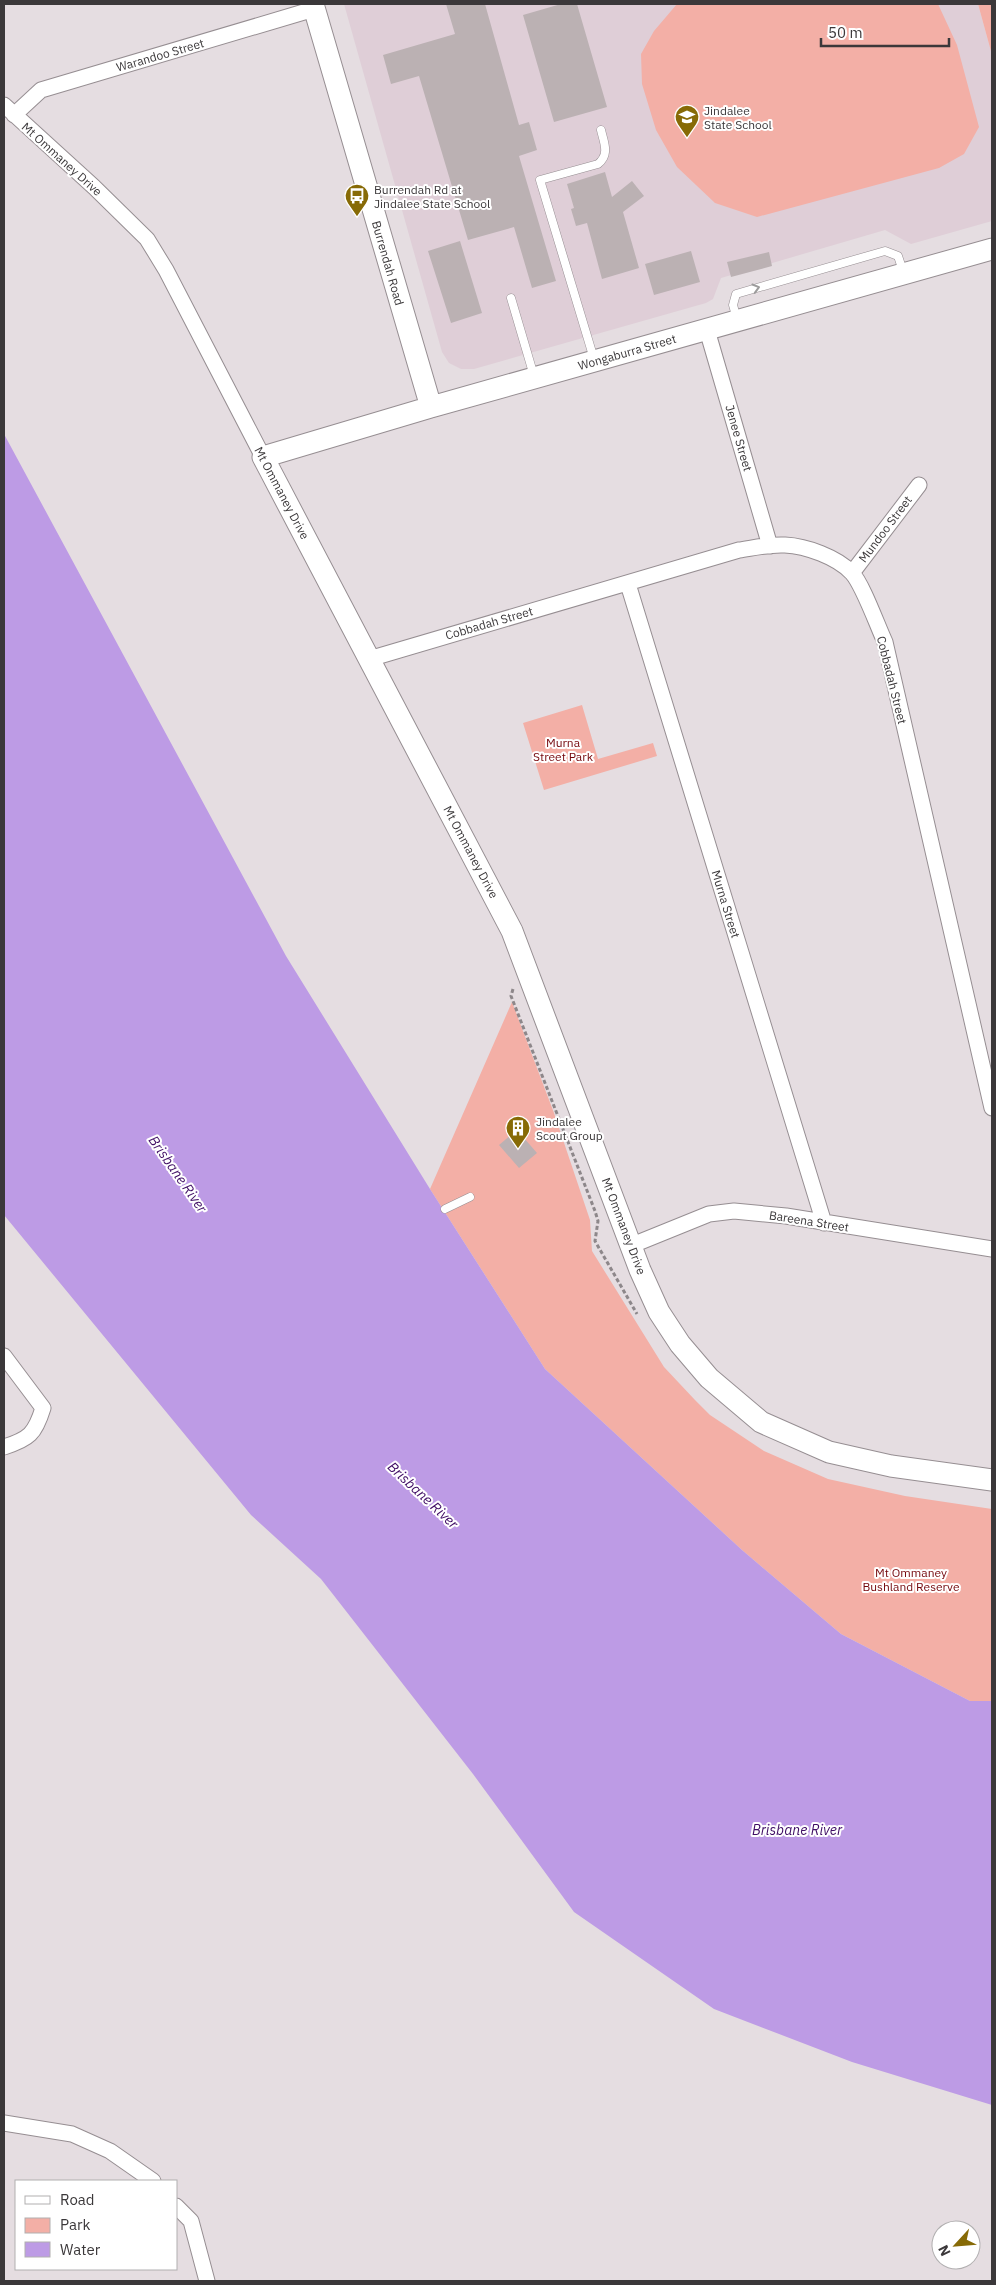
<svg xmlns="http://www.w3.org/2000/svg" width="996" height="2285" font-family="'IBM Plex Sans',sans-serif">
<rect width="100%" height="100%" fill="#e5dde1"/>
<!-- built -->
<path fill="#dfced7" d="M 344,4 L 978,4 L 992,55 L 992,221 L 911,244 L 885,230 L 721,278 L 713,299 L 706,303 L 474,369 L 461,369 L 449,363 L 442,352 Z"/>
<!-- green -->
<path fill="#f3afa6" d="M 677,4 L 938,4 L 957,45 L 979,127 L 964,154 L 939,168 L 757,217 L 715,203 L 677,167 L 656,130 L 642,84 L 641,54 L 654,31 Z
M 978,4 L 992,4 L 992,55 Z
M 582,705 L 598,759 L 653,743 L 657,756 L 544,790 L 523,723 Z
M 512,1002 L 554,1113 L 590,1220 L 592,1251 L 664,1367 L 695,1400 L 710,1415 L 764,1451 L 828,1479 L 905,1496 L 992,1509 L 992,1701 L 970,1701 L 841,1634 L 742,1550 L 545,1369 L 430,1189 Z"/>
<!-- water -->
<path fill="#bd9be5" d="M 4,434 L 286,956 L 430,1189 L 545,1369 L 742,1550 L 841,1634 L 970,1701 L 992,1701 L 992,2105 L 852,2062 L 714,2009 L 574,1912 L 473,1774 L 321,1579 L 251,1515 L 4,1215 Z"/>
<!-- building -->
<path fill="#bbb1b3" d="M 446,4 L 485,4 L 519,125 L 529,122 L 537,150 L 519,156 L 556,281 L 532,288 L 514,227 L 468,240 L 419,76 L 391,84 L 383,55 L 455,34 Z
M 561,4 L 577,4 L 607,107 L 554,122 L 523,15 Z
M 605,172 L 612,197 L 632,181 L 644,196 L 623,212 L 639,268 L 602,279 L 587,223 L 576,226 L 571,209 L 574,208 L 567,184 Z
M 460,241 L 482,313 L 451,323 L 428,251 Z
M 691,251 L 700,282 L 654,295 L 645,264 Z
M 769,252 L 772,266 L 731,277 L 727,262 Z
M 517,1130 L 537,1153 L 519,1168 L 499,1145 Z"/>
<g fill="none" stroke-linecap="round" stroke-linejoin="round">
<defs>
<path id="lane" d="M 511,298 L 534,376
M 737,319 L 733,305 L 736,294 L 885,251 L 898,256 L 903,271
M 594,359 L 540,180 L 598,164 C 610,154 604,143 601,130
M 445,1209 L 470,1197"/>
<path id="street" d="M 4,105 L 94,187 L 147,239 L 166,270 L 263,457
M 14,115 L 41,90 L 314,9
M 707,330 L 770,546
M 852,573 L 919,485
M 628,584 L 824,1223
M 369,659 L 739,550 C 753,548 770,544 785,545 C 806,546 837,557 852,573 C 863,585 877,625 885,642 L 992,1108
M 630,1246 L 709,1214 L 734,1211 L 786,1216 L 992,1249
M 4,1356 L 43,1408 C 35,1434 29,1439 4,1447
M 4,2123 L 72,2134 L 110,2151 L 153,2181
M 176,2206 L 191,2221 L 207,2281"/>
<path id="secondary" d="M 313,4 L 431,407
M 992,249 L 431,407 L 263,457 L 512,931 L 640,1270 L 659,1312 L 680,1344 L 709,1378 L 761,1422 L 829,1452 L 891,1466 L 992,1480"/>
</defs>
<!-- lane casing -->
<use href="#lane" stroke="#968e92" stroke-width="9"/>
<!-- street casing -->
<use href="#street" stroke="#968e92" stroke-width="17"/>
<!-- secondary casing -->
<use href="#secondary" stroke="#968e92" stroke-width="23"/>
<!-- path -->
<path stroke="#8d878a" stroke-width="3" stroke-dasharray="4 2.5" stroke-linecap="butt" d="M 513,989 L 511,996 L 595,1211 L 598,1221 L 595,1241 L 637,1314"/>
<!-- lane -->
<use href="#lane" stroke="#fff" stroke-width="8"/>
<!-- street -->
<use href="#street" stroke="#fff" stroke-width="15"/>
<!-- secondary -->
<use href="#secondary" stroke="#fff" stroke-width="21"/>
</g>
<!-- one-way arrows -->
<defs><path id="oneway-chevron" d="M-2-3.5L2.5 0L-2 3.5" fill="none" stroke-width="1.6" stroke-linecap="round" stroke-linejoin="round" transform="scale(1.25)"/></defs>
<use stroke="#9d9c9c" href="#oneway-chevron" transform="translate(756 288) rotate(-16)"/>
<!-- icons -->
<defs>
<symbol id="school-pin" viewBox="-11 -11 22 30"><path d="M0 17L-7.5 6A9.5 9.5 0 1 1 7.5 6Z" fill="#876a06" stroke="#fff"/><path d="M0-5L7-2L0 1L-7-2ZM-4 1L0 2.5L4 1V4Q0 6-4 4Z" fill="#fff"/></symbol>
<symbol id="bus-pin" viewBox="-11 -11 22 30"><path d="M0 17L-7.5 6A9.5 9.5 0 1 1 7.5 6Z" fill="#876a06" stroke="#fff"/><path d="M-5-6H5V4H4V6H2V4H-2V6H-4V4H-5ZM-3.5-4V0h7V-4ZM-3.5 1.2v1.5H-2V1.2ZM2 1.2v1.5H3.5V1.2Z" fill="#fff"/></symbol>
<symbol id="building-pin" viewBox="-11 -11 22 30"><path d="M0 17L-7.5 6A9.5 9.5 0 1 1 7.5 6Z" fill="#876a06" stroke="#fff"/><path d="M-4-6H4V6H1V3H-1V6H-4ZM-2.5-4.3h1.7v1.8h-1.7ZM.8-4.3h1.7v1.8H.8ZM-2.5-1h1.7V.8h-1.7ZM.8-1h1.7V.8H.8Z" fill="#fff"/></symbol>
</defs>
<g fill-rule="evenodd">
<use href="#school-pin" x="673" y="103" width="28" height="38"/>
<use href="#bus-pin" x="343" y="182" width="28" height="38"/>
<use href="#building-pin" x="504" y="1114" width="28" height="38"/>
</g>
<g text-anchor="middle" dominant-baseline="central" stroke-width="4" stroke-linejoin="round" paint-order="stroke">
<!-- street labels -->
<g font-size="12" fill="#3b383a" stroke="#fff">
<text transform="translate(160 55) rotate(-16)">Warandoo Street</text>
<text transform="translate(62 159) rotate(42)">Mt Ommaney Drive</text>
<text transform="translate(388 263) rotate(74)">Burrendah Road</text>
<text transform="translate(627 352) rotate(-16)">Wongaburra Street</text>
<text transform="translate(739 438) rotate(74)">Jenee Street</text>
<text transform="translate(282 493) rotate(62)">Mt Ommaney Drive</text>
<text transform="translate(885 529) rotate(-53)">Mundoo Street</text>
<text transform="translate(489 623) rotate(-16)">Cobbadah Street</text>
<text transform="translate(892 680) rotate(76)">Cobbadah Street</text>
<text transform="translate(471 852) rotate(62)">Mt Ommaney Drive</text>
<text transform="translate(726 904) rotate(73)">Murna Street</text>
<text transform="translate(809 1221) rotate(9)">Bareena Street</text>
<text transform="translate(624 1226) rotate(69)">Mt Ommaney Drive</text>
</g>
<!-- poi labels -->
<g font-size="12" fill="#3b383a" stroke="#fff" text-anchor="start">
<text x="704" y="110">Jindalee<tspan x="704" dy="14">State School</tspan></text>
<text x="374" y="189">Burrendah Rd at<tspan x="374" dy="14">Jindalee State School</tspan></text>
<text x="536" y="1121">Jindalee<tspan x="536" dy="14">Scout Group</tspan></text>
</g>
<!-- park labels -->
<g font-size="12" fill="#73050a" stroke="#fff">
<text x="563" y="742">Murna<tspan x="563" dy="14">Street Park</tspan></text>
<text x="911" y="1572">Mt Ommaney<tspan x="911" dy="14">Bushland Reserve</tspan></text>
</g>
<!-- water labels -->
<g font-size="14" font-style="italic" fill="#3f0d64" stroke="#fff">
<text transform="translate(178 1174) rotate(55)">Brisbane River</text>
<text transform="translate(423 1495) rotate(43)">Brisbane River</text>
<text x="797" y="1830">Brisbane River</text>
</g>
</g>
<!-- border -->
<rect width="996" height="2285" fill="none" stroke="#3b383a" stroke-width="10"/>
<!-- legend -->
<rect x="15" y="2180" width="162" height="90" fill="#ffffff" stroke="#b1afb0"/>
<rect x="25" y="2196" width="25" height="8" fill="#ffffff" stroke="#b1afb0"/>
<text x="60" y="2205" font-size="15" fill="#3b383a">Road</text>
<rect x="25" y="2218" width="25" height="15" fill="#f3afa6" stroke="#b1afb0"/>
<text x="60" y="2230" font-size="15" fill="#3b383a">Park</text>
<rect x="25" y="2242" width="25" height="15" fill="#bd9be5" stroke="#b1afb0"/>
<text x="60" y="2255" font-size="15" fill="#3b383a">Water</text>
<!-- north arrow -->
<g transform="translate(956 2245) rotate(244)"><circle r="24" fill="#ffffff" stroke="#b1afb0"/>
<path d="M0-4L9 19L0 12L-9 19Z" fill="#876a06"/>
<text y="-8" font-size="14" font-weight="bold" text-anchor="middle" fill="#3b383a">N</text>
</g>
<!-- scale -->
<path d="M821 38v8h128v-8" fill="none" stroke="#3b383a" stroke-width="2.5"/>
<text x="828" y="38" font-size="15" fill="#3b383a" stroke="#ffffff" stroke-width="4" paint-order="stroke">50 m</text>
</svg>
